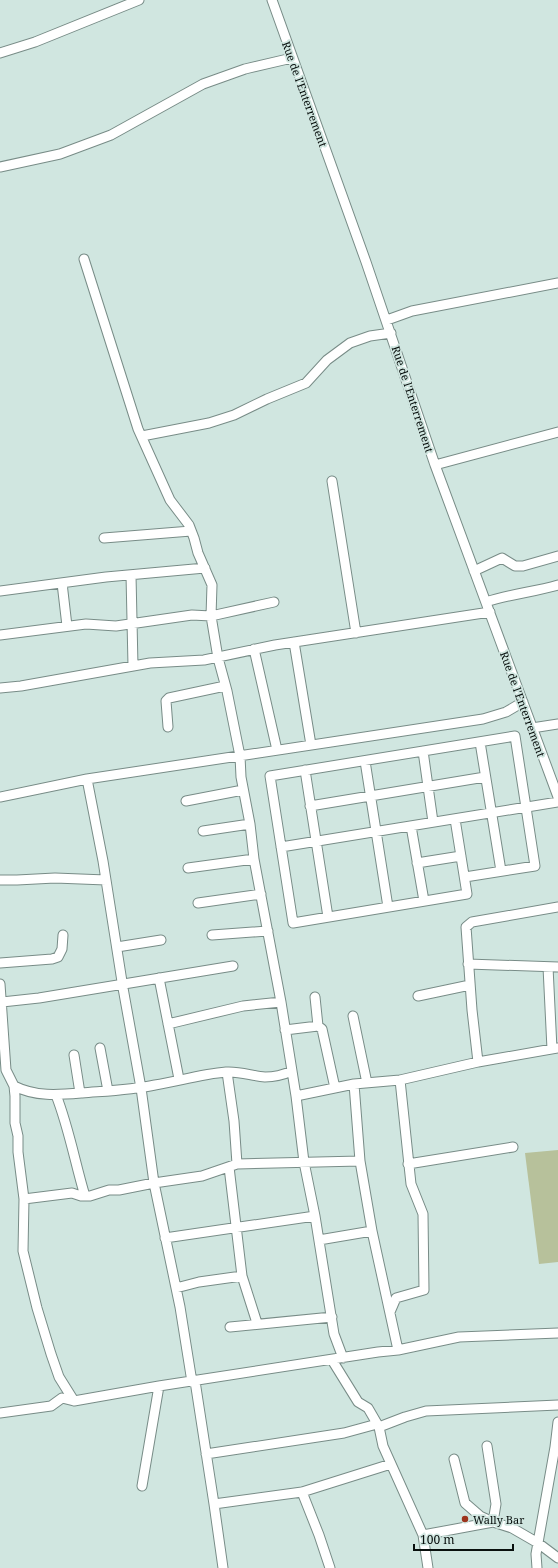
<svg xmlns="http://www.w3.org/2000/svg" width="558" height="1568" font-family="'Noto Serif',serif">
<rect width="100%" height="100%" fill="#d0e6e0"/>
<!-- green -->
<path fill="#b7c19b" d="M 558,1150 L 558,1262 L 539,1264 L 525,1153 Z"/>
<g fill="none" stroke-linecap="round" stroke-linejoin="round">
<defs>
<path id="minor" d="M 272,0 L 366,262 L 435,465 L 558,797
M 0,53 L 35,42 L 139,0
M 0,167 L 60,154 L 111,135 L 203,84 L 245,69 L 292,58
M 84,259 L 138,429 L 170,500 L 189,525 L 194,538 L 198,553 L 212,585 L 211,616 L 218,658 L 227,691 L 240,756 L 241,777 L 250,824 L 254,859 L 281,1002 L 296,1096 L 304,1162 L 315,1216 L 334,1334 L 343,1358
M 387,320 L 412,311 L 558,283
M 142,436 L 209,423 L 234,415 L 267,399 L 306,383 L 327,360 L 350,343 L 370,336 L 391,333
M 435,465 L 558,432
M 332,481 L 356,633
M 104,538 L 191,531
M 474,571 L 502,558 L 515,566 L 523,566 L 558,556
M 131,575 L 133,666
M 62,583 L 67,626
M 0,591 L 106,577 L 205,568
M 486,602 C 510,594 534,592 558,585
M 0,635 L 86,624 L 116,626 L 192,615 L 211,616 L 274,602
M 294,642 L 311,745
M 254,649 L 277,750
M 0,688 L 21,686 L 150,663 L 204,660 L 275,645 L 490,612
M 168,727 L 166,701 L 169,698 L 225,686
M 532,728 L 558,724
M 480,742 L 501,871
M 423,751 L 433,822
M 365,761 L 388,907
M 305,770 L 328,917
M 87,779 L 103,861 L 123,988 L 141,1088 L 154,1183 L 180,1307 L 192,1382
M 0,797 L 87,779 L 483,719 L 506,712 L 523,702
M 186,801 L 243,790
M 310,806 L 485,777
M 455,819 L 467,894 L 293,923 L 270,776 L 515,736 L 535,866 L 465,877
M 411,826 L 424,901
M 203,831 L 250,824
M 281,847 L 558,802
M 417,863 L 461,856
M 188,868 L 254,859
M 0,880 L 17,880 L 55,878 L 106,880
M 198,903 L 261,894
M 212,935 L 268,931
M 117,947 L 161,940
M 0,963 L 52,959 L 58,957 L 62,949 L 63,935
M 468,964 L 558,967
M 548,967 L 552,1049
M 159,978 L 179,1079
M 0,984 L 6,1070 L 14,1086 L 15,1096 L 15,1123 L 18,1136 L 18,1152 L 24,1199 L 23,1251 L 37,1308 L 51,1354 L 59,1377 L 74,1401
M 418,996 L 470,985
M 315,997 L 318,1026
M 2,1002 L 39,998 L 233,966
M 353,1016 L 367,1083
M 168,1024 L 243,1006 L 281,1002
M 285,1030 L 318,1026 L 322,1029 L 335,1088
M 100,1048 L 108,1091
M 74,1055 L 80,1093
M 478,1062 L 472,1010 L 466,927 L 472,922 L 558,907
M 227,1072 L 234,1121 L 237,1164
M 354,1084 L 360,1161 L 372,1231
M 14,1086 C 36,1097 58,1095 82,1093 C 106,1091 131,1090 155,1085 C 179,1081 202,1074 226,1072 C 240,1071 252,1076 265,1077 C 275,1077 283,1075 292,1071
M 56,1095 C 69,1128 75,1163 85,1196
M 296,1096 L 354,1084 L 400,1080 L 478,1062 L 558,1048
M 408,1164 L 513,1147
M 229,1167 L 242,1276 L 257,1323
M 24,1199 L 72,1193 L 81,1196 L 90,1196 L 109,1190 L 119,1190 L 154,1183 L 202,1176 L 237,1164 L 360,1161
M 165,1238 L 315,1216
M 319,1240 L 372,1231 L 398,1350
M 176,1288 L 199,1282 L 242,1276
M 390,1312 L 396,1298 L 424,1290 L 423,1214 L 411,1184 L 400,1080
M 230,1327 L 332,1317
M 332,1360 L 358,1402 L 368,1408 L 379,1427 L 383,1446 L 423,1535 L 428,1568
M 195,1381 L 214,1504 L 223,1568
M 0,1413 L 51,1406 L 62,1398 L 74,1401 L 159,1386 L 378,1352 L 398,1350 L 459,1337 L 558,1333
M 379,1427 L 405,1417 L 426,1411 L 558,1405
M 206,1454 L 344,1433 L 377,1424
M 454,1459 L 465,1503 L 480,1516 L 493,1522 L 496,1504 L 487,1446
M 142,1486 L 159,1386
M 302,1492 L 319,1535 L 330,1568
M 214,1504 L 302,1492 L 391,1464
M 423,1535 L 493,1522 L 512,1528 L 538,1543 L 558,1558
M 537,1568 L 536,1554 L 555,1447 L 558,1422"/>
</defs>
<!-- minor casing -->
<use href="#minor" stroke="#788c87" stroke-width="11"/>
<!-- minor -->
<use href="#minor" stroke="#fff" stroke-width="9"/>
</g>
<!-- markers -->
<circle fill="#9c331d" stroke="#d0e6e0" stroke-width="1.5" cx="465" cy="1519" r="4"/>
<g text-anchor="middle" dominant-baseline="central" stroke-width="3.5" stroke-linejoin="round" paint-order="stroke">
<!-- street labels -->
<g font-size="11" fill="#080f0d" stroke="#d0e6e0">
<text transform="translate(305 94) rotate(70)">Rue de l'Enterrement</text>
<text transform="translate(413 399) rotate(72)">Rue de l'Enterrement</text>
<text transform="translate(523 704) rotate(70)">Rue de l'Enterrement</text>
</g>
<!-- poi labels -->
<g font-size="11" fill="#080f0d" stroke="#d0e6e0" text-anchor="start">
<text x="473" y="1519">Wally Bar</text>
</g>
</g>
<!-- scale -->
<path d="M414 1544v6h99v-6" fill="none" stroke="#080f0d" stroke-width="2"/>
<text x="420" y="1544" font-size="12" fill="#080f0d" stroke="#d0e6e0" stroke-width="3" paint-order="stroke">100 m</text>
</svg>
